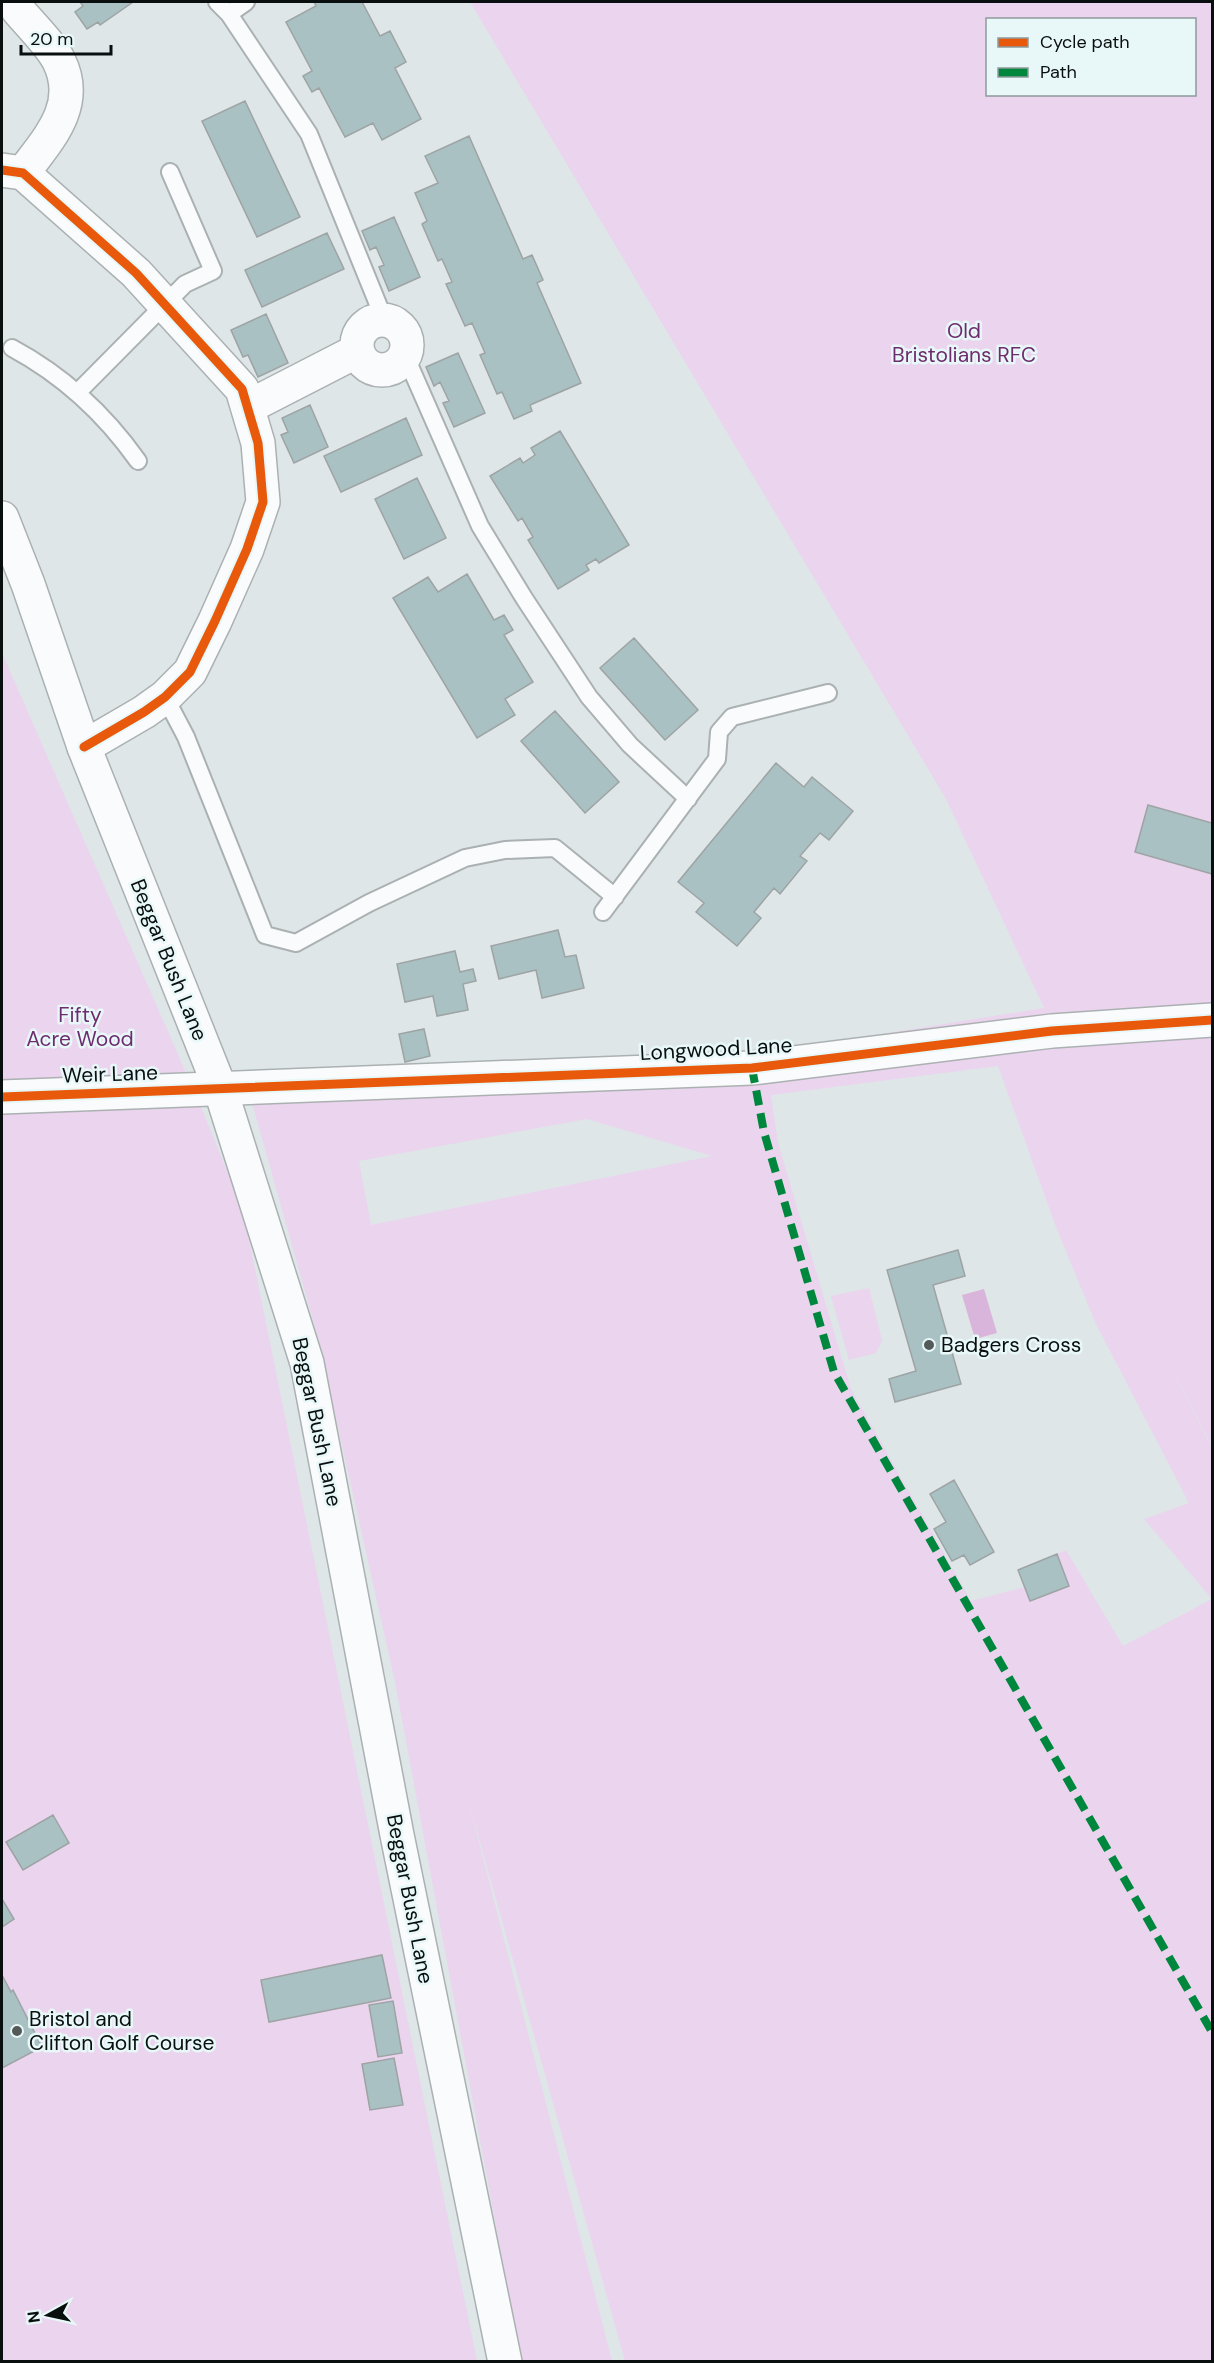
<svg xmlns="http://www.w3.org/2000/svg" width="1214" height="2363" font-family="'DM Sans',sans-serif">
<rect width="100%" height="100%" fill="#dee6e8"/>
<!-- green -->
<path fill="#ebd4ee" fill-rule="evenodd" d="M 470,2 L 1212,2 L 1212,1446 L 1152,1330 L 1212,1448 L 1212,2361 L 625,2361 L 468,1799 L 612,2361 L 521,2361 L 395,1682 L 318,1338 L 245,1078 L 706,1062 L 1044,1008 L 946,799 ZM 988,20 L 1194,20 L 1194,94 L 988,94 ZM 998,1066 L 1056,1227 L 1096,1324 L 1189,1503 L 1144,1519 L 1212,1599 L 1123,1646 L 1066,1550 L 1057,1554 L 1069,1586 L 1031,1601 L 1025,1587 L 971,1601 L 851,1389 L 778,1143 L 771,1095 ZM 587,1119 L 712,1156 L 371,1225 L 359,1161 Z
M 2,653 L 198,1100 L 243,1210 L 477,2361 L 2,2361 Z
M 869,1288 L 882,1340 L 876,1353 L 849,1360 L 831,1296 Z"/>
<!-- water -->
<path fill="#dab5db" d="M 984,1289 L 997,1333 L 975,1339 L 962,1295 Z"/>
<!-- building -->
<path fill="#a9c1c3" stroke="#9ea3a4" stroke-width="1.5" d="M 80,2 L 133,2 L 100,25 L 98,22 L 87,29 L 75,12 L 83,6 Z
M 314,2 L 362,2 L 380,36 L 390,31 L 406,62 L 395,68 L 421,119 L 382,140 L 373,123 L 345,137 L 319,88 L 312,92 L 303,76 L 312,71 L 286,22 L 316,6 Z
M 245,101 L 300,217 L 257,237 L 202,121 Z
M 469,136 L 523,259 L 532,255 L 543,280 L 537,283 L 581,383 L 530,405 L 532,411 L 514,419 L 502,392 L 497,394 L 480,355 L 485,353 L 472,323 L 465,326 L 446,284 L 452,282 L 442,259 L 438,261 L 422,224 L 427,221 L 415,193 L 438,183 L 425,156 Z
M 394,217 L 420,277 L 389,291 L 379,267 L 384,265 L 376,247 L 370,250 L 362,231 Z
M 327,233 L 344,269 L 262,307 L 245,270 Z
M 266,314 L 288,363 L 258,377 L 248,355 L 243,357 L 231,330 Z
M 458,353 L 485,413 L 454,427 L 443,403 L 449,401 L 440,382 L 434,386 L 426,367 Z
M 310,405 L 328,447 L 294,463 L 281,435 L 288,432 L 282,418 Z
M 406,418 L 422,455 L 341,492 L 324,456 Z
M 560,431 L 629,545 L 599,563 L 596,559 L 586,565 L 589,570 L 558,589 L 528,540 L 533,537 L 522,518 L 518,521 L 490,476 L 520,458 L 523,463 L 535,455 L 531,448 Z
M 417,478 L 446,538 L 404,559 L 375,499 Z
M 467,574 L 494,620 L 504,615 L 513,630 L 504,635 L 533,682 L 505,699 L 515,715 L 477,738 L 393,598 L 428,577 L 438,592 Z
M 634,638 L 698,710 L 665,740 L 600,668 Z
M 555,711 L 619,782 L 585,813 L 521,741 Z
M 776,763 L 804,787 L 812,777 L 853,811 L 829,840 L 820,833 L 800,856 L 807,861 L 780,894 L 774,888 L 754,912 L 761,918 L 737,946 L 696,912 L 704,903 L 678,882 Z
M 1148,805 L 1212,823 L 1212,874 L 1135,852 Z
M 558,930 L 565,957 L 576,955 L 584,988 L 542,998 L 536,970 L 499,979 L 491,946 Z
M 455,951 L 460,972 L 473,969 L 476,981 L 463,984 L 468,1010 L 437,1016 L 433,996 L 405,1002 L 397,964 Z
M 424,1029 L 430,1056 L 405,1062 L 399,1034 Z
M 958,1250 L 965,1276 L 933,1285 L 961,1384 L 895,1402 L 889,1379 L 916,1371 L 887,1270 Z
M 954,1480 L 994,1552 L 970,1565 L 964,1555 L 952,1561 L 934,1529 L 946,1522 L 930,1494 Z
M 1057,1554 L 1069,1586 L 1030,1601 L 1018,1570 Z
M 53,1815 L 69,1843 L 23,1870 L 6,1842 Z
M 2,1899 L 14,1919 L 2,1927 Z
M 382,1955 L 391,1998 L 269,2022 L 261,1980 Z
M 2,1975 L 11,1992 L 13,1990 L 42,2047 L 2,2068 Z
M 393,2001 L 402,2053 L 378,2057 L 369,2005 Z
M 394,2058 L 403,2105 L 370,2110 L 362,2064 Z"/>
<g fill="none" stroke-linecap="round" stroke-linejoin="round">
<defs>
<path id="lane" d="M 217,2 L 229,14 L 309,134 L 384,319
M 229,14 L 246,2
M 12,348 C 64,376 104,413 138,461
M 405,355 L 480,526 L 524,598 L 589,697 L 630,745 L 688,799
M 78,392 L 185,284 L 213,271 L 170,172
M 165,697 L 186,737 L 265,935 L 296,943 L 369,903 L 465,858 L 505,850 L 555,848 L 615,897
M 603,912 L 717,759 L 719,732 L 732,717 L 828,693"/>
<path id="street" d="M 18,10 C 30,24 52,46 59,61 C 81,106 48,139 23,173
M 2,170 L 23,173 L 136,273 L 242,389 L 258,443 L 263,502 L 247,549 L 215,621 L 190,672 L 165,697 L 144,712 L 84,747
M357 345a25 25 0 1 1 50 0a25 25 0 1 1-50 0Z
M 248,407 L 357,351
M 2,1097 L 752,1068 L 1052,1031 L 1212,1020"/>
<path id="secondary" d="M 2,518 L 28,584 L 84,747 L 220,1088 L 307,1363 L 397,1835 L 505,2362"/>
</defs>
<!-- lane casing -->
<use href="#lane" stroke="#abb1b2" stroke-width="20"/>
<!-- street casing -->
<use href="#street" stroke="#abb1b2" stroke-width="36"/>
<!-- secondary casing -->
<use href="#secondary" stroke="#abb1b2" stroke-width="36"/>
<!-- lane -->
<use href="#lane" stroke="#fafbfc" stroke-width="16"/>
<!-- street -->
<use href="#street" stroke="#fafbfc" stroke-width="33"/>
<!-- secondary -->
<use href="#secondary" stroke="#fafbfc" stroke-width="33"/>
<!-- quiet -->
<path stroke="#00873e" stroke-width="8" stroke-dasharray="15 8" stroke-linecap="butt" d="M 752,1068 L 764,1132 L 834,1372 L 1212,2032"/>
<defs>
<path id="cycleway" d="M 2,170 L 23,173 L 136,273 L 242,389 L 258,443 L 263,502 L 247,549 L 215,621 L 190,672 L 165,697 L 144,712 L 84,747
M 2,1097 L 752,1068 L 1052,1031 L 1212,1020"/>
</defs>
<!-- cycleway casing -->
<use href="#cycleway" stroke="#e8f8f8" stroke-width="13"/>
<!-- cycleway -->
<use href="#cycleway" stroke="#e8590c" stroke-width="9"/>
</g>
<!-- markers -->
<g fill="#545a5a" stroke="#e8f8f8" stroke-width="2">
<circle cx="929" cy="1345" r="6"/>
<circle cx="17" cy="2031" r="6"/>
</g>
<g text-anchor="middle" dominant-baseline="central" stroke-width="5" stroke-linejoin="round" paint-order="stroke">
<!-- park labels -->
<g font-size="21" fill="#6e2c6e" stroke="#e8f8f8">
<text x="964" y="331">Old<tspan x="964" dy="24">Bristolians RFC</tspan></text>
<text x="80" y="1015">Fifty<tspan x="80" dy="24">Acre Wood</tspan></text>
</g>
<!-- street labels -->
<g font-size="21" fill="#090e0e" stroke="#e8f8f8">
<text transform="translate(169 960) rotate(68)">Beggar Bush Lane</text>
<text transform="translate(716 1049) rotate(-3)">Longwood Lane</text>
<text transform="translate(110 1074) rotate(-2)">Weir Lane</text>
<text transform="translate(317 1422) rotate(78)">Beggar Bush Lane</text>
<text transform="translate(410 1899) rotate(79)">Beggar Bush Lane</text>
</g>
<!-- poi labels -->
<g font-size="21" fill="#090e0e" stroke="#e8f8f8" text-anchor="start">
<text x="941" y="1345">Badgers Cross</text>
<text x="29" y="2019">Bristol and<tspan x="29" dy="24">Clifton Golf Course</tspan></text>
</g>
</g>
<!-- border -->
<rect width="1214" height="2363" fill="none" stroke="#090e0e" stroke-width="6"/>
<!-- legend -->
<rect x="986" y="18" width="210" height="78" fill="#e8f8f8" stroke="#8f9a9a" stroke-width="1.5"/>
<rect x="998" y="38" width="30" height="9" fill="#e8590c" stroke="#8f9a9a" stroke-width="1.5"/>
<text x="1040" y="48" font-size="18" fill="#090e0e">Cycle path</text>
<rect x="998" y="68" width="30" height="9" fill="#00873e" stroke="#8f9a9a" stroke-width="1.5"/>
<text x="1040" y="78" font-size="18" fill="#090e0e">Path</text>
<!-- north arrow -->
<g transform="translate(48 2315) rotate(262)" stroke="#e8f8f8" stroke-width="4.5" paint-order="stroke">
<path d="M0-4.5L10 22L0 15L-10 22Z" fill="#090e0e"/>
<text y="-9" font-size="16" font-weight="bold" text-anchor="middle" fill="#090e0e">N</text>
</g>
<!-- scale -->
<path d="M21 45v9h90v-9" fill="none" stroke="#090e0e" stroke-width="3"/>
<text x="30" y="45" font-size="18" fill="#090e0e" stroke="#e8f8f8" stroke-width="4.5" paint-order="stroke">20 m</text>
</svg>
